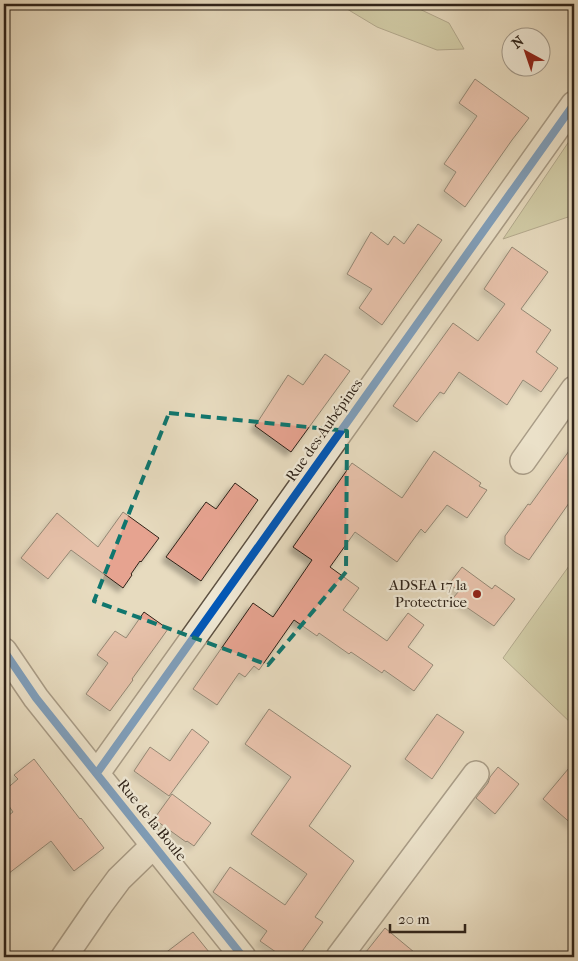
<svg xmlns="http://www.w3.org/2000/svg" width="578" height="961" font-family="'IM FELL French Canon',serif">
<defs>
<filter id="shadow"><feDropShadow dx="-4.5" dy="4.5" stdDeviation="2.5" flood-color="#0004"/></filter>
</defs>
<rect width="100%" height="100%" fill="#e7dbbf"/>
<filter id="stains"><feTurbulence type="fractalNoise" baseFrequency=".004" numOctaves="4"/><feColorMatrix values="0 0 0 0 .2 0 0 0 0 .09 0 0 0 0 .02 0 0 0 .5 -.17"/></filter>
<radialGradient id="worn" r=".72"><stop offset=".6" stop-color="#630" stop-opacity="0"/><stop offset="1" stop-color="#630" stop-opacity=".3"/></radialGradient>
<!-- green -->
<path fill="#bbbe8e" stroke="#757054" d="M 345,4 L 406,4 L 411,5 L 449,23 L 464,49 L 437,50 L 377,27 L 342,6 Z
M 574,134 L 574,215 L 503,239 Z
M 574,559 L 574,726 L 503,658 Z"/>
<!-- building -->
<path fill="#e6a390" stroke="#2f2319" filter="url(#shadow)" d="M 475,79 L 529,118 L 512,140 L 465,207 L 444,191 L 456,172 L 444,164 L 477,116 L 459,103 Z
M 418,224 L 442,240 L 382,325 L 359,308 L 372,289 L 347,274 L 371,232 L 388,245 L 394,236 L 404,244 Z
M 512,247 L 548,272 L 521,309 L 551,330 L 536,352 L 558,368 L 541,392 L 523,380 L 507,405 L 459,372 L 444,394 L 440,392 L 417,422 L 393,406 L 453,323 L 478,341 L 505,304 L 484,289 Z
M 325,354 L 350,371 L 291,452 L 255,426 L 288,375 L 303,385 Z
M 574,444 L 574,496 L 529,560 L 515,552 L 505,544 L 505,536 L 528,504 L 530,505 Z
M 434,451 L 481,483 L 479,486 L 487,490 L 467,518 L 447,505 L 425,533 L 421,529 L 397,562 L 355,532 L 330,567 L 359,588 L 343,610 L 387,641 L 408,613 L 424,625 L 408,647 L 433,665 L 414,691 L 384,670 L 382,673 L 351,652 L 349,654 L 319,633 L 317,636 L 294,620 L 259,670 L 254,666 L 245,677 L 239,673 L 217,705 L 193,689 L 253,603 L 273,617 L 312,560 L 293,547 L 352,463 L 402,498 Z
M 235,483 L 258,500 L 201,581 L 166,557 L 206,502 L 216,509 Z
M 123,512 L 159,538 L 141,562 L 140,561 L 131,574 L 132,575 L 123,588 L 71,550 L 48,579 L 21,558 L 57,513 L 98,547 Z
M 462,567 L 492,589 L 495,585 L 515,599 L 494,626 L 453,598 L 459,591 L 449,584 Z
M 144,612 L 168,629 L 132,679 L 133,680 L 110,711 L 86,694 L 108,663 L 97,655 L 115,631 L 126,638 Z
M 269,709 L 351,766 L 309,826 L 354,861 L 315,917 L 323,922 L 298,957 L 283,957 L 260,941 L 267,931 L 213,892 L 230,867 L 285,905 L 307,874 L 251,834 L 291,777 L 245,744 Z
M 437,714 L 464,732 L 432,779 L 405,759 Z
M 192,729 L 209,742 L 169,796 L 134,771 L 150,747 L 170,761 Z
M 34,759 L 80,819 L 81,818 L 104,848 L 74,871 L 51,841 L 4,877 L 4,819 L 13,812 L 4,799 L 4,791 L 18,779 L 14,775 Z
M 574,762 L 574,826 L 543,799 Z
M 498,767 L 519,784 L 495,814 L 476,798 L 488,783 L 490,777 Z
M 172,794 L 211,823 L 194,846 L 187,841 L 186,842 L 154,819 Z
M 385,928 L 420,957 L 362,957 Z
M 193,932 L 213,957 L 160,957 Z"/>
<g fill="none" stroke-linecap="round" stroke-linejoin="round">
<defs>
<path id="minor" d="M 523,461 L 574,389
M 4,651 L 36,698 L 243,957
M 97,773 L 574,104
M 64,957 L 99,906 L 119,879 L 154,845
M 339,957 L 476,774"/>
</defs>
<!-- minor casing -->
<use href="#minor" stroke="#5d5142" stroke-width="28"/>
<!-- minor -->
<use href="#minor" stroke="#efe8d5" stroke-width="25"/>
<defs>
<path id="cycleway" d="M 4,651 L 36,698 L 243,957
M 97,773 L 574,104"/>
</defs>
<!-- cycleway casing -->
<use href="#cycleway" stroke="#efe8d5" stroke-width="11"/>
<!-- cycleway -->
<use href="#cycleway" stroke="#0057b8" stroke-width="8"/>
</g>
<!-- marked area -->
<path d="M0 0H578V961H0ZM 169,413 L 347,431 L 346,572 L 268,665 L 94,601 Z" fill="#e7dbbf" fill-opacity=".55" fill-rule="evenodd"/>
<path fill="none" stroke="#0f766e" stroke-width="4" stroke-dasharray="10 6" stroke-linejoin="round" d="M 169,413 L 347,431 L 346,572 L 268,665 L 94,601 Z"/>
<!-- markers -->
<circle fill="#8f2418" stroke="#efe8d5" stroke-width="2" cx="477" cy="594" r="5"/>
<g text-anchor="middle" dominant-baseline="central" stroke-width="4.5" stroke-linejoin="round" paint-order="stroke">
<!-- street labels -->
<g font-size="15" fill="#2f2319" stroke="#efe8d5">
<text transform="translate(324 430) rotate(-55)">Rue des Aubépines</text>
<text transform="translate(152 820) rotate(51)">Rue de la Boule</text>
</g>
<!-- poi labels -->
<g font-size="15" fill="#2f2319" stroke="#efe8d5" text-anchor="end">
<text x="467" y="585">ADSEA 17 la<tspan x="467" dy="17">Protectrice</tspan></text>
</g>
</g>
<!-- margin -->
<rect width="578" height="961" fill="none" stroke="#e7dbbf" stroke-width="20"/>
<rect x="5" y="5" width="568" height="951" fill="none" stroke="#2f2319" stroke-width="2.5"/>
<rect x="10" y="10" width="558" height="941" fill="none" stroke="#2f2319"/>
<!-- north arrow -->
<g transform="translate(526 52) rotate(320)"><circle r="24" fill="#efe8d5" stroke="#a2998a"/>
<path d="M0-4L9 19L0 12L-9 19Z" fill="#8f2418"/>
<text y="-8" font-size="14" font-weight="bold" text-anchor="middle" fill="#2f2319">N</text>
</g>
<!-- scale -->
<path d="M390 924v8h75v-8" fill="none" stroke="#2f2319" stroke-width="2.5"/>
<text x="398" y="924" font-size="15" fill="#2f2319" stroke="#efe8d5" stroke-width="4" paint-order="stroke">20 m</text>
<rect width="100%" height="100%" filter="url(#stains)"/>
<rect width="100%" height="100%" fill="url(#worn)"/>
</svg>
